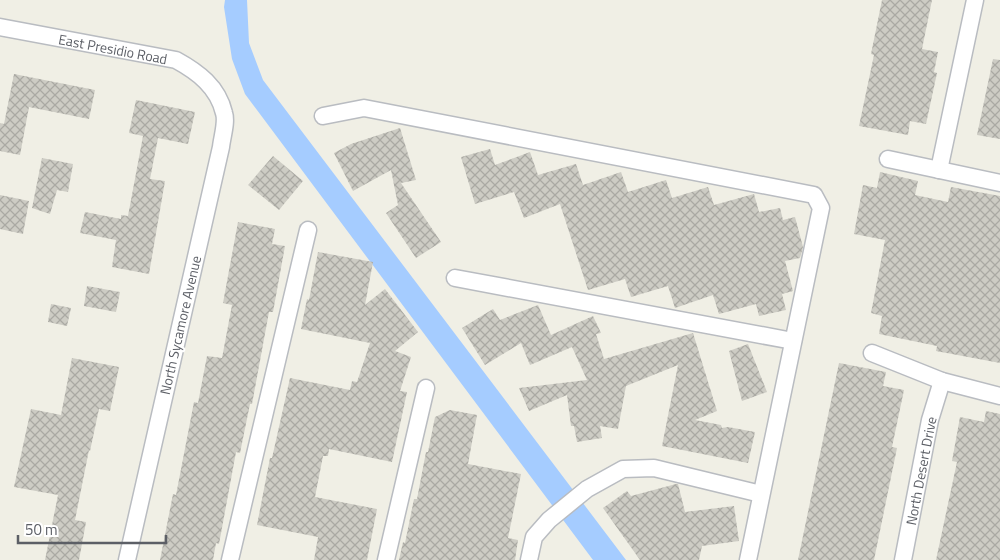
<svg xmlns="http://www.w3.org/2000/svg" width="1000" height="560" font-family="'Titillium Web',sans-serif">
<defs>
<pattern id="building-cross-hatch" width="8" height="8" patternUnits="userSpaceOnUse" patternTransform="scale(1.25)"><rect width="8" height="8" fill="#cdccc4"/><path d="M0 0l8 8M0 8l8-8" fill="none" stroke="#aaa9a3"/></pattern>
</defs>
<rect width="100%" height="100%" fill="#f0efe5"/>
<!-- water -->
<path fill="#a5ccff" d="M 225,0 L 247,0 L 249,43 L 263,80 L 626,560 L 593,560 L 245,94 L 232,59 L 224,7 Z"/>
<!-- building -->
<path fill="url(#building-cross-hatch)" d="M 882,0 L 932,0 L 922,49 L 938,52 L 934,72 L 937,73 L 926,124 L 910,121 L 908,135 L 859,126 L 874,55 L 871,54 Z
M 993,59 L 1000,60 L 1000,139 L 977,135 Z
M 14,74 L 95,90 L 89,119 L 29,107 L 20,155 L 0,151 L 0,123 L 4,124 Z
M 136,100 L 195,112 L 188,144 L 158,138 L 150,179 L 165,181 L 149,274 L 112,267 L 116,240 L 80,233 L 85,212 L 121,219 L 121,215 L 128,216 L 143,136 L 129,133 Z
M 400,128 L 416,180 L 401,183 L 441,242 L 416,258 L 386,213 L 398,205 L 391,170 L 353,191 L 334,153 L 351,144 Z
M 490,149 L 495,165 L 530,152 L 538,175 L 576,164 L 583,185 L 621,172 L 628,192 L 666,180 L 672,198 L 708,187 L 714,205 L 754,194 L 759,212 L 780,208 L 783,220 L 795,217 L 803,247 L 800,258 L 785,261 L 793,291 L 782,294 L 786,310 L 759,316 L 756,304 L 719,314 L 713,295 L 675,308 L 668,286 L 631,297 L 625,279 L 588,290 L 560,204 L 524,218 L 514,192 L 475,204 L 461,157 Z
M 273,156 L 303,181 L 279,210 L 248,185 Z
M 42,158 L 73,164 L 68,192 L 57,190 L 50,214 L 32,208 Z
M 880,172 L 918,181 L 915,195 L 948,202 L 951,187 L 1000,196 L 1000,363 L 936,351 L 937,346 L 879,334 L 882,316 L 871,313 L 885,240 L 854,234 L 863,185 L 877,188 Z
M 0,195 L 29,201 L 23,234 L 0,229 Z
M 238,222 L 275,229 L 272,244 L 285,246 L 273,312 L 269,312 L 252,404 L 250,404 L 240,453 L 236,452 L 219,544 L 216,543 L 213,560 L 160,560 L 173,494 L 176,495 L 194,402 L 198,403 L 207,356 L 222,358 L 232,305 L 223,303 Z
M 318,252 L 373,262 L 365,305 L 385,289 L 418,332 L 395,351 L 411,357 L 400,391 L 407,392 L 392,462 L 329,449 L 328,456 L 323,456 L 315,497 L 377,509 L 367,560 L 314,560 L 318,537 L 257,525 L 270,458 L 272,458 L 290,378 L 350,390 L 352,381 L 357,382 L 370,343 L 301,329 L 307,299 L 309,300 Z
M 87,286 L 120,292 L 116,312 L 84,306 Z
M 51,304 L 71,308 L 67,326 L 48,322 Z
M 538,305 L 551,335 L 593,316 L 601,333 L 596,334 L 604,359 L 693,333 L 717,411 L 695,420 L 721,425 L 722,428 L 728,427 L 755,432 L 748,463 L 662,446 L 678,365 L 626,386 L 618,429 L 600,426 L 602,438 L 577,442 L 574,426 L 571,426 L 567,395 L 529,411 L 519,388 L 587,380 L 572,347 L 530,365 L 521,343 L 485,365 L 462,328 L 493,309 L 500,320 Z
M 748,344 L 767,392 L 742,401 L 729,351 Z
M 72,358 L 119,367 L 110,411 L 99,409 L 90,451 L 89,450 L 75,520 L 86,522 L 79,560 L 45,560 L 58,495 L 14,487 L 31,409 L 61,415 Z
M 839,363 L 886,372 L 883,386 L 904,390 L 892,447 L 897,448 L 874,560 L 798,560 Z
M 450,410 L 477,415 L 468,464 L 521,474 L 508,538 L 518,540 L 515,560 L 399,560 L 403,542 L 405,543 L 414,499 L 417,499 L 426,452 L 428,452 L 435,417 Z
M 986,411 L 1000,414 L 1000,560 L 936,560 L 957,462 L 952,461 L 960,417 L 984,422 Z
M 676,484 L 678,484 L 685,512 L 734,506 L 739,541 L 702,546 L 699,560 L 640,560 L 603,508 L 627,491 L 631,496 Z"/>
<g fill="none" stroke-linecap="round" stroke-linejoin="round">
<defs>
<g id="street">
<path id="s1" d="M 0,27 L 176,60 C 198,72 218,87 224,113 C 227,122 222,137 221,147 L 127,560"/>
<path d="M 323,116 L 364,108 L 814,195 L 821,208 L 748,560"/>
<path d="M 888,159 L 1000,183"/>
<path d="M 939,170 L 975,0"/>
<path d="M 455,278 L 793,341"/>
<path d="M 872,353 L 942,381 L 1000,396"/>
<path d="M 230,560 L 308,230"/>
<path d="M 386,560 L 426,388"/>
<path d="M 529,560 L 534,537 L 549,520 L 587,489 L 623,469 L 654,468 L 761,494"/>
<path id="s2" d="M 903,560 L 930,420 L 942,381"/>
</g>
</defs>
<!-- street casing -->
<use href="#street" stroke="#b9bcc1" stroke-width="19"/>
<!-- street -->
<use href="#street" stroke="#fff" stroke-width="16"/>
</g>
<g text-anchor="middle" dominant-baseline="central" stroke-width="4" stroke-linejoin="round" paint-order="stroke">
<!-- street labels -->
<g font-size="14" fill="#5c5f66" stroke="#fff">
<text stroke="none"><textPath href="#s1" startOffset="115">East Presidio Road</textPath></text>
<text transform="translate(180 325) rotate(-77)">North Sycamore Avenue</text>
<text stroke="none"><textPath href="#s2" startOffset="91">North Desert Drive</textPath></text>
</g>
</g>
<!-- scale -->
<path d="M18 535v8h148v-8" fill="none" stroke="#5c5f66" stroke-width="2.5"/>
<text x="25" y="535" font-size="15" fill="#5c5f66" stroke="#ffffff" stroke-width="4" paint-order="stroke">50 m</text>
</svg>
